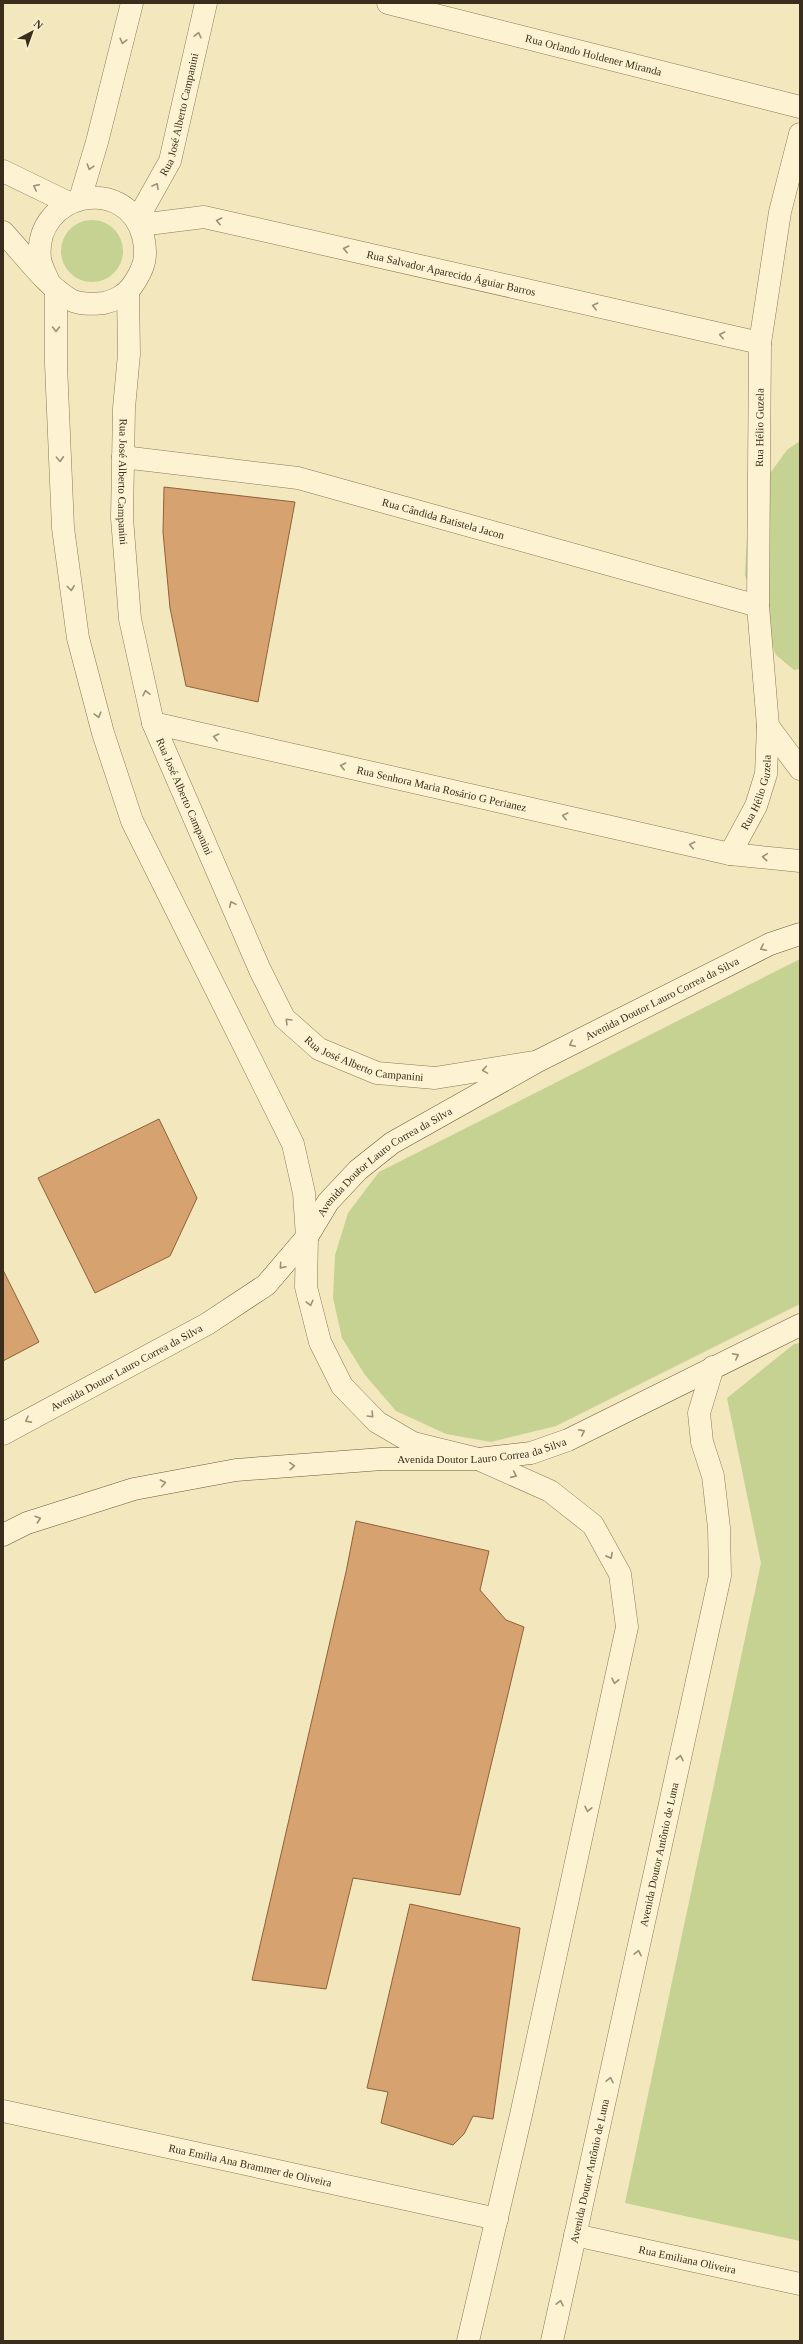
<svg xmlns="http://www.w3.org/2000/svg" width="803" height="2344" font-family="'Times New Roman',serif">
<rect width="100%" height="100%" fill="#f3e7be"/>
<!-- green -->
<path fill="#c5d291" d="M61 251a31 31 0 1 1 62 0a31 31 0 1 1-62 0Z
M 800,441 L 800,669 L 794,670 L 776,655 L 745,575 L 747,533 L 760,487 L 787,450 Z
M 800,959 L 800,1304 L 556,1426 L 491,1442 L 446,1434 L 396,1411 L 365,1375 L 342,1338 L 333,1298 L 335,1255 L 348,1213 L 379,1172 Z
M 800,1343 L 800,2241 L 625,2203 L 761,1563 L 727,1398 L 794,1344 Z"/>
<!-- building -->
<path fill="#d5a270" stroke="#8f6238" d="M 164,487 L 295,502 L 258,702 L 186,686 L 170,608 L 163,532 Z
M 159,1119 L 197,1198 L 170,1256 L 95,1293 L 38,1178 Z
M 3,1270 L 39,1342 L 3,1361 Z
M 356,1521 L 489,1551 L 480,1590 L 506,1620 L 524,1627 L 460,1895 L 353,1878 L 326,1989 L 252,1980 L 346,1572 Z
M 410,1904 L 520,1928 L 493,2119 L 473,2116 L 464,2134 L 453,2145 L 381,2123 L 388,2092 L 367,2088 Z"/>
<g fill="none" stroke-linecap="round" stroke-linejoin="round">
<defs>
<g id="minor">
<path id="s1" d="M 388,3 L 800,107"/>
<path id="s2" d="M 140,225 L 204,217 L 760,343"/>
<path id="s3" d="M 123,457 L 298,478 L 758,606"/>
<path id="s4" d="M 153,723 L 730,854 L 800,861"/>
<path d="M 768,726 L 800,769"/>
<path id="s5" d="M 730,854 L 756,806 L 766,774 L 768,726 L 758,606 L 760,343 L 780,212 L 800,134"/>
<path id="s6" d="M 3,2111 L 497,2219"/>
<path id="s7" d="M 575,2235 L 800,2284"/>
</g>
<g id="tertiary">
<path d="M 3,171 L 69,203"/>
<path d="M 80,199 L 97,142 L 132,3"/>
<path id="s8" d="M 137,220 L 170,161 L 206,3"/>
<path d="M 3,232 C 23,253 46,286 71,300 C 81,305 93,304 104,303 C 114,301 126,295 132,286 C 144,269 148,257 143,236 C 126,173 33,193 40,259 C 41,266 46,275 49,282"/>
<path d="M 56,290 L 56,364 L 63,528 L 78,638 L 103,733 L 132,821 L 293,1144 L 304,1193 L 307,1237 L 306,1287 L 320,1342 L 342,1386 L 377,1422 L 413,1443 L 478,1459 L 550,1491 L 593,1525 L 620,1574 L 627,1627 L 521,2115 L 468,2341"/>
<path id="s9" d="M 128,291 L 129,354 L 124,408 L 122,518 L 130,619 L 153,723 L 260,970 L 284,1018 L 319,1049 L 377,1073 L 435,1078 L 534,1062"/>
<path id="s10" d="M 552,2341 L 720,1576 L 719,1528 L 713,1476 L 702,1442 L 699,1413 L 713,1367"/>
</g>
<g id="secondary">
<path id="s11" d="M 3,1434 L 207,1324 L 266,1285 L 307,1237 L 328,1202 L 358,1170 L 392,1143 L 538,1061 L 770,944 L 800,934"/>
<path id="s12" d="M 3,1535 L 27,1523 L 134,1489 L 236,1470 L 382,1459 L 478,1459 L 531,1453 L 568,1440 L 800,1325"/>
</g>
</defs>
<!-- minor casing -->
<use href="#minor" stroke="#8d7755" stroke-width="23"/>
<!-- tertiary casing -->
<use href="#tertiary" stroke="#8d7755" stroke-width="23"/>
<!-- secondary casing -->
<use href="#secondary" stroke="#6f5838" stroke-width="23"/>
<!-- minor -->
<use href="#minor" stroke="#fdf3d2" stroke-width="22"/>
<!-- tertiary -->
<use href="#tertiary" stroke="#fdf3d2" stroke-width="22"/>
<!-- secondary -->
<use href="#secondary" stroke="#fdf3d2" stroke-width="22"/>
</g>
<!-- one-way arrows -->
<defs><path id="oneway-chevron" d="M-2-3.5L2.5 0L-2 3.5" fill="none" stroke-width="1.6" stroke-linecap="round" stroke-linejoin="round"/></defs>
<g stroke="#9c9076">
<use href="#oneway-chevron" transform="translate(198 35) rotate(-77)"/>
<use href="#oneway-chevron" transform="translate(123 41) rotate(104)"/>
<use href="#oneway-chevron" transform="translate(90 167) rotate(107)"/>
<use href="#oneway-chevron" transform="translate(156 186) rotate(-61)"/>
<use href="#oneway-chevron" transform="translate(36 187) rotate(-154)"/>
<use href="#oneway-chevron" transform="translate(219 221) rotate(-167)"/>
<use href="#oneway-chevron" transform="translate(346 249) rotate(-167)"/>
<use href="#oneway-chevron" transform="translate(595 306) rotate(-167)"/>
<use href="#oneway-chevron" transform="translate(56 329) rotate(90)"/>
<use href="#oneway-chevron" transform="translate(722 335) rotate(-167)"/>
<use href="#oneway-chevron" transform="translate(60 459) rotate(87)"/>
<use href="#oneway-chevron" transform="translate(71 588) rotate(83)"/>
<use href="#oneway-chevron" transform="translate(146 693) rotate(-102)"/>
<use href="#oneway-chevron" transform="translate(98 715) rotate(75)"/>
<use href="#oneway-chevron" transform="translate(216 737) rotate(-167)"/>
<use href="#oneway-chevron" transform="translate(343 766) rotate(-167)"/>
<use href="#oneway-chevron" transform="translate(565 816) rotate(-167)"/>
<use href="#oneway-chevron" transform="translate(692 845) rotate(-167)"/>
<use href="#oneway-chevron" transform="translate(765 857) rotate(-175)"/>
<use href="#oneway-chevron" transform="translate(232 904) rotate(-114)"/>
<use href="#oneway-chevron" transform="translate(763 948) rotate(153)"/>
<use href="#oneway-chevron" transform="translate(288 1021) rotate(-135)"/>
<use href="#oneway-chevron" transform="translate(572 1044) rotate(153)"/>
<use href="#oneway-chevron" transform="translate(485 1070) rotate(171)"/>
<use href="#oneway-chevron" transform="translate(282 1266) rotate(131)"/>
<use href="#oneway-chevron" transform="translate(310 1303) rotate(76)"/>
<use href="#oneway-chevron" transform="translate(736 1356) rotate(-26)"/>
<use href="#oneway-chevron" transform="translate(371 1415) rotate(46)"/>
<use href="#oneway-chevron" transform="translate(28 1420) rotate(152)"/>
<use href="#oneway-chevron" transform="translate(582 1432) rotate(-27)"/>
<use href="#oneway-chevron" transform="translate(292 1466) rotate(-4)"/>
<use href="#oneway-chevron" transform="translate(514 1475) rotate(24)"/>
<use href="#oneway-chevron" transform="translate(163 1483) rotate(-11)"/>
<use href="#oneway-chevron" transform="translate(38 1519) rotate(-18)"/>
<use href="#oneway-chevron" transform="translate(610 1556) rotate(61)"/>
<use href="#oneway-chevron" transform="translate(615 1681) rotate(102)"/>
<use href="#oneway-chevron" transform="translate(680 1758) rotate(-78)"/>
<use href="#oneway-chevron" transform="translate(588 1809) rotate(102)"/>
<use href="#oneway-chevron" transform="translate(638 1953) rotate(-78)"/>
<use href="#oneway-chevron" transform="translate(610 2080) rotate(-78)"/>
<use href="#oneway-chevron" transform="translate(560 2303) rotate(-78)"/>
</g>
<g text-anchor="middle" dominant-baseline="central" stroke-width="4" stroke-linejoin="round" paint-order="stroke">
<!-- street labels -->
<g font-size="11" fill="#3b2d1b" stroke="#f9f0cf">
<text stroke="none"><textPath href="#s1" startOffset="212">Rua Orlando Holdener Miranda</textPath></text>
<text stroke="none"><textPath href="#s8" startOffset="115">Rua José Alberto Campanini</textPath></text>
<text stroke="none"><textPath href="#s2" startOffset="318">Rua Salvador Aparecido Águiar Barros</textPath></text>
<text stroke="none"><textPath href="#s5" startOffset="435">Rua Hélio Guzela</textPath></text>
<text stroke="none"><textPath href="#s9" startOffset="191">Rua José Alberto Campanini</textPath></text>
<text stroke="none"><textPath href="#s3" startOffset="327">Rua Cândida Batistela Jacon</textPath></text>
<text stroke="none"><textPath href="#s4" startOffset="296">Rua Senhora Maria Rosário G Perianez</textPath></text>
<text stroke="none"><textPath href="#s5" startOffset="68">Rua Hélio Guzela</textPath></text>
<text stroke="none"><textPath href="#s9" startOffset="515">Rua José Alberto Campanini</textPath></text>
<text stroke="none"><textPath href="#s11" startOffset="800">Avenida Doutor Lauro Correa da Silva</textPath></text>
<text stroke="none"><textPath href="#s9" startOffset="851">Rua José Alberto Campanini</textPath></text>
<text stroke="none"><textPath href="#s11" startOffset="476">Avenida Doutor Lauro Correa da Silva</textPath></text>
<text stroke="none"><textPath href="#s11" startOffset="140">Avenida Doutor Lauro Correa da Silva</textPath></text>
<text stroke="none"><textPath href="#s12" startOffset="490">Avenida Doutor Lauro Correa da Silva</textPath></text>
<text stroke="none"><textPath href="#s10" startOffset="498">Avenida Doutor Antônio de Luna</textPath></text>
<text stroke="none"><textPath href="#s6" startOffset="253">Rua Emília Ana Brammer de Oliveira</textPath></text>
<text stroke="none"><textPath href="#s10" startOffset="174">Avenida Doutor Antônio de Luna</textPath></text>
<text stroke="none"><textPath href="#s7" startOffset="115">Rua Emiliana Oliveira</textPath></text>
</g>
</g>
<!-- border -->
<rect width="803" height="2344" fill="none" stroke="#3b2d1b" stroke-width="8"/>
<!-- north arrow -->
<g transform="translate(32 32) rotate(41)" stroke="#f9f0cf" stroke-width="3" paint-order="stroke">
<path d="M0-3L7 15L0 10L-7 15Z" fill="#3b2d1b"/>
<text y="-6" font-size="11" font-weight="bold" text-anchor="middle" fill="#3b2d1b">N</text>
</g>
</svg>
